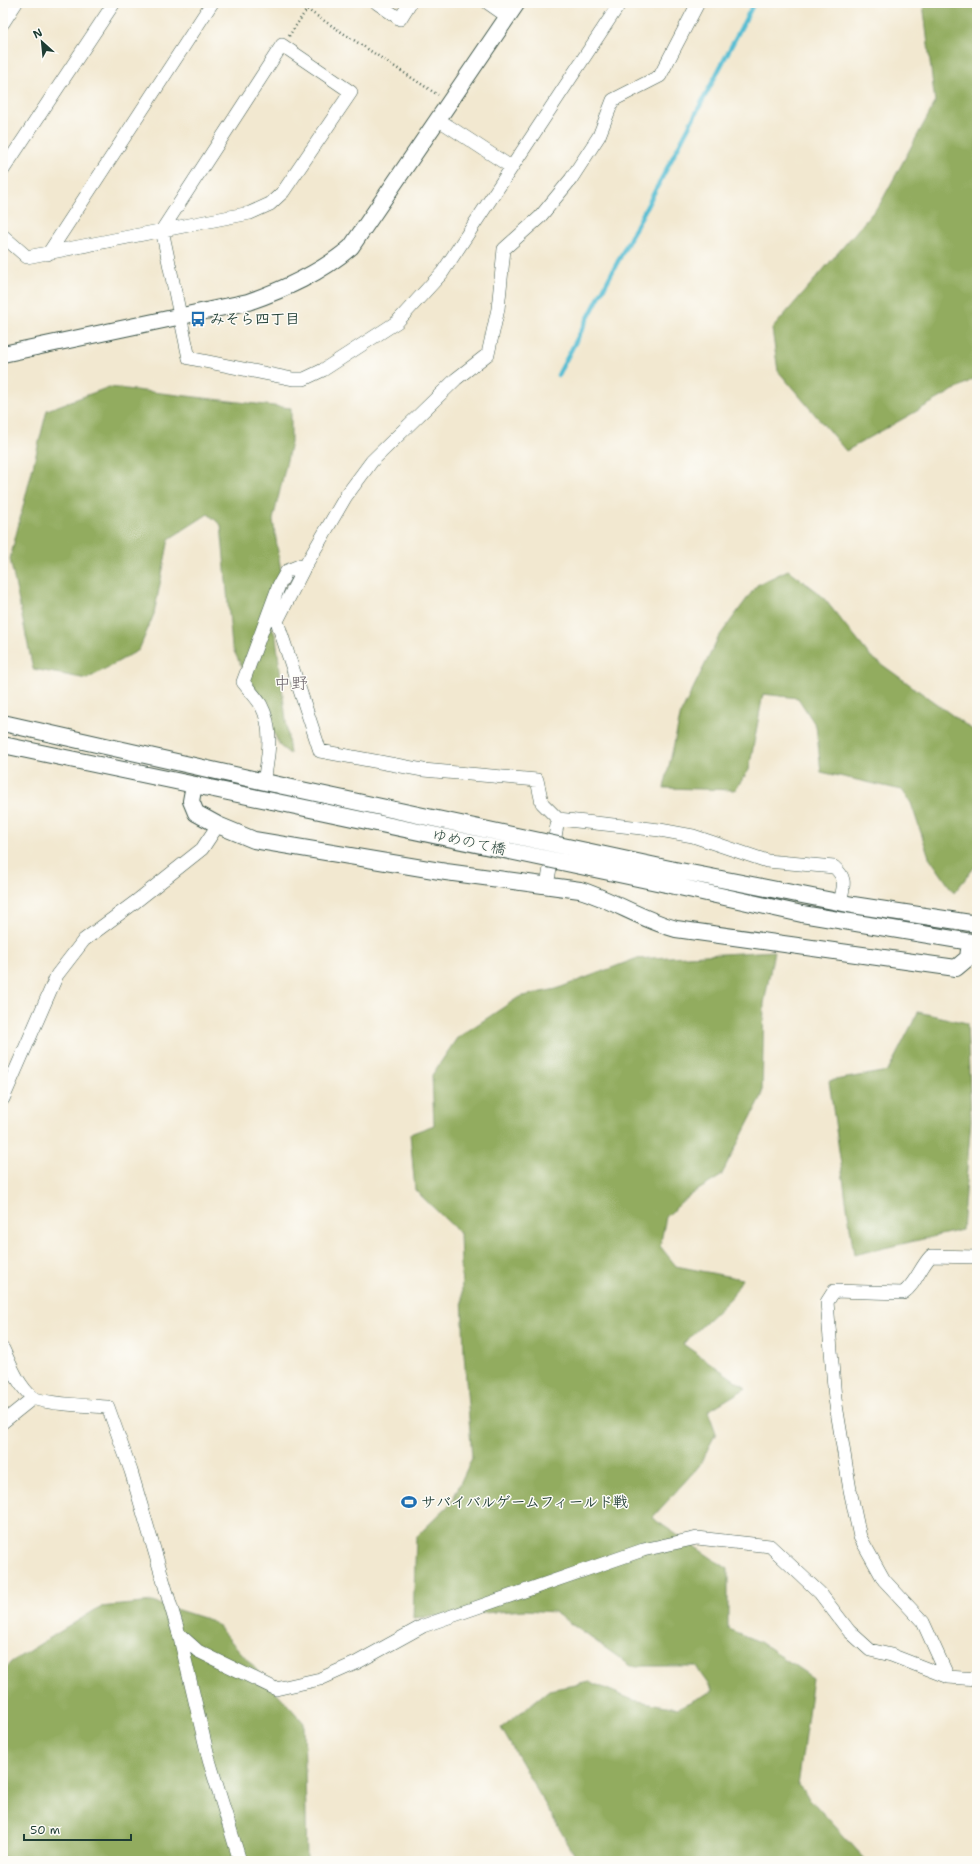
<svg xmlns="http://www.w3.org/2000/svg" width="980" height="1864" font-family="'Shantell Sans','Klee One',sans-serif">
<rect width="100%" height="100%" fill="#fdfcf7"/>
<filter id="ink" filterUnits="userSpaceOnUse"><feTurbulence type="fractalNoise" baseFrequency=".025" numOctaves="2"/><feDisplacementMap in="SourceGraphic" scale="8" xChannelSelector="R" yChannelSelector="G"/><feConvolveMatrix kernelMatrix="1 2 1 2 8 2 1 2 1" color-interpolation-filters="sRGB"/></filter>
<filter id="wash" filterUnits="userSpaceOnUse"><feTurbulence type="fractalNoise" baseFrequency=".012" numOctaves="4" result="noise"/><feDisplacementMap in="SourceGraphic" scale="16" xChannelSelector="R" yChannelSelector="G"/><feGaussianBlur stdDeviation="0.9" result="paint"/><feColorMatrix in="noise" values="0 0 0 0 0 0 0 0 0 0 0 0 0 0 0 0 0 1.4 0 .05"/><feComposite in="paint" operator="in"/></filter>
<g filter="url(#wash)">
<rect width="100%" height="100%" fill="#f2e8d0"/>
<!-- forest -->
<path fill="#92ac5f" stroke="#58744a" d="M 923,3 L 977,3 L 977,377 L 846,451 L 778,371 L 772,329 L 880,204 L 935,103 Z
M 109,387 L 291,408 L 291,443 L 273,520 L 281,571 L 268,617 L 276,637 L 290,754 L 280,746 L 232,647 L 221,525 L 208,514 L 169,539 L 154,614 L 139,650 L 87,679 L 33,669 L 10,559 L 47,410 Z
M 788,570 L 822,596 L 870,656 L 977,733 L 977,864 L 954,893 L 929,857 L 911,803 L 902,790 L 821,772 L 816,726 L 798,698 L 763,694 L 749,770 L 735,790 L 664,788 L 681,713 L 718,638 L 757,585 Z
M 774,951 L 764,1004 L 762,1096 L 721,1176 L 690,1195 L 666,1217 L 660,1246 L 676,1266 L 742,1279 L 732,1297 L 683,1344 L 746,1388 L 708,1411 L 716,1433 L 699,1466 L 652,1518 L 728,1569 L 728,1629 L 760,1642 L 813,1678 L 798,1786 L 867,1861 L 578,1861 L 501,1728 L 549,1690 L 590,1682 L 633,1700 L 677,1708 L 713,1691 L 695,1666 L 631,1666 L 554,1612 L 525,1610 L 413,1618 L 416,1537 L 451,1503 L 472,1458 L 464,1354 L 460,1233 L 415,1190 L 410,1134 L 434,1125 L 432,1075 L 457,1038 L 519,997 L 556,989 L 635,959 Z
M 918,1012 L 967,1023 L 971,1120 L 962,1230 L 854,1255 L 829,1081 L 888,1071 Z
M 153,1602 L 213,1621 L 304,1723 L 307,1861 L 3,1861 L 3,1672 L 11,1662 L 100,1607 Z"/>
<g fill="none" stroke-linecap="round" stroke-linejoin="round">
<!-- stream -->
<path stroke="#56bed3" stroke-width="4.5" d="M 558,375 L 754,3"/>
</g>
</g>
<g filter="url(#ink)">
<g fill="none" stroke-linecap="round" stroke-linejoin="round">
<defs>
<path id="minor" d="M 377,3 L 400,19 L 410,3
M 488,3 L 508,17
M 698,3 L 660,76 L 613,100 L 599,136 L 571,179 L 540,217 L 504,249 L 498,309 L 488,354 L 456,379 L 372,461 L 346,496 L 304,568 L 277,621 L 320,751 L 423,770 L 537,780 L 542,803 L 558,819 L 660,830 L 693,836 L 767,861 L 834,867 C 848,879 843,887 840,903
M 3,23 L 16,3
M 439,120 L 511,167
M 3,170 L 114,3
M 3,236 L 27,257 L 250,213 L 270,204 L 283,192 L 351,92 L 282,45 L 162,230 L 189,358 L 293,379 L 304,379 L 323,370 L 397,322 L 442,273 L 620,3
M 48,254 L 212,3
M 264,782 C 268,757 274,729 261,705 C 256,697 249,690 243,682 L 279,585 L 287,571 L 299,566 L 304,568
M 547,886 L 558,819
M 3,1099 L 57,975 L 84,940 L 134,903 L 202,849 L 218,825
M 3,1349 C 11,1366 18,1385 32,1397 C 41,1404 94,1406 108,1407 L 131,1471 L 179,1634 L 209,1760 L 240,1861
M 3,1422 L 33,1398
M 179,1634 L 198,1651 L 276,1689 L 320,1679 L 356,1663 L 423,1626 L 643,1550 L 697,1538 L 770,1546 L 820,1593 L 849,1631 L 870,1650 L 891,1655 L 948,1677 L 977,1679
M 948,1677 L 923,1622 L 884,1580 L 860,1537 L 850,1490 L 835,1399 L 827,1302 L 834,1291 L 903,1293 C 916,1284 920,1267 931,1256 L 977,1257"/>
<path id="tertiary" d="M 3,354 L 248,302 C 285,289 321,273 351,247 L 517,3
M 3,723 L 283,786
M 3,745 L 272,801
M 194,785 L 191,801 L 196,813 L 218,825 L 254,840 L 446,872 L 580,890 C 613,900 642,920 676,929 L 956,968 L 968,958 L 970,942
M 670,869 L 853,905 L 977,924
M 666,884 L 802,914 L 977,943"/>
</defs>
<!-- minor casing -->
<use href="#minor" stroke="#3f574b" stroke-width="14"/>
<!-- tertiary casing -->
<use href="#tertiary" stroke="#3f574b" stroke-width="18"/>
<!-- path -->
<path stroke="#3f574b" stroke-width="2.5" stroke-dasharray="1 3" stroke-linecap="butt" d="M 297,3 L 438,95
M 289,36 L 311,3"/>
<!-- minor -->
<use href="#minor" stroke="#fff" stroke-width="13"/>
<!-- tertiary -->
<use href="#tertiary" stroke="#fff" stroke-width="16"/>
<defs>
<path id="tertiary-bridge" d="M 283,786 L 670,869
M 272,801 L 666,884"/>
</defs>
<!-- tertiary-bridge casing -->
<use href="#tertiary-bridge" stroke="#3f574b" stroke-width="18" stroke-linecap="butt"/>
<!-- tertiary-bridge -->
<use href="#tertiary-bridge" stroke="#fff" stroke-width="16"/>
</g>
</g>
<!-- icons -->
<defs>
<symbol id="bus-bare" viewBox="-9 -9 18 18"><path d="M-5-6H5V4H4V6H2V4H-2V6H-4V4H-5ZM-3.5-4V0h7V-4ZM-3.5 1.2v1.5H-2V1.2ZM2 1.2v1.5H3.5V1.2Z" fill="#1f6fb2" stroke="#fdfcf7" stroke-width="2.5" paint-order="stroke"/></symbol>
<symbol id="stadium-bare" viewBox="-9 -9 18 18"><path d="M0-5a6.5 5 0 1 0 0 10a6.5 5 0 1 0 0-10ZM-3.5-1.8h7v3.6h-7Z" fill="#1f6fb2" stroke="#fdfcf7" stroke-width="2.5" paint-order="stroke"/></symbol>
</defs>
<g fill-rule="evenodd">
<use href="#bus-bare" x="187" y="308" width="22" height="22"/>
<use href="#stadium-bare" x="398" y="1491" width="22" height="22"/>
</g>
<g text-anchor="middle" dominant-baseline="central" stroke-width="3" stroke-linejoin="round" paint-order="stroke">
<!-- poi labels -->
<g font-size="15" font-weight="bold" fill="#1f3d34" stroke="#fdfcf7" text-anchor="start">
<text x="210" y="319">みそら四丁目</text>
<text x="421" y="1502">サバイバルゲームフィールド戦</text>
</g>
<!-- street labels -->
<g font-size="15" fill="#1f3d34" stroke="#fdfcf7">
<text transform="translate(469 842) rotate(12)">ゆめのて橋</text>
</g>
<!-- quarter labels -->
<g font-size="17" fill="#696168" stroke="#fdfcf7">
<text x="291" y="683">中野</text>
</g>
</g>
<!-- margin -->
<rect width="980" height="1864" fill="none" stroke="#fdfcf7" stroke-width="16"/>
<!-- north arrow -->
<g transform="translate(42 42) rotate(333)" stroke="#fdfcf7" stroke-width="3" paint-order="stroke">
<path d="M0-3L7 15L0 10L-7 15Z" fill="#1f3d34"/>
<text y="-6" font-size="11" font-weight="bold" text-anchor="middle" fill="#1f3d34">N</text>
</g>
<!-- scale -->
<path d="M24 1834v6h107v-6" fill="none" stroke="#1f3d34" stroke-width="2"/>
<text x="30" y="1834" font-size="12" fill="#1f3d34" stroke="#fdfcf7" stroke-width="3" paint-order="stroke">50 m</text>
</svg>
